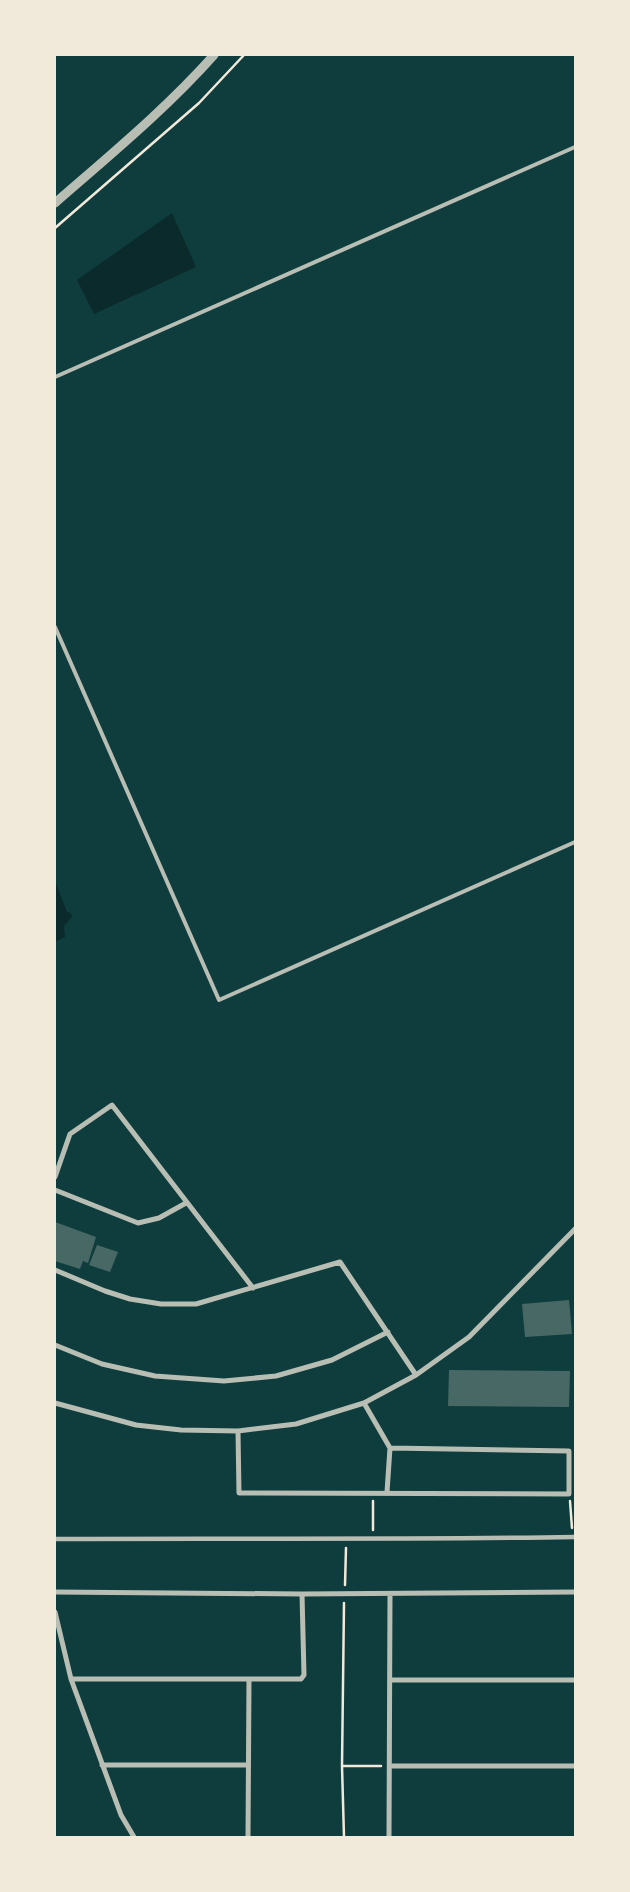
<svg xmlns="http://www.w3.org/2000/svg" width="630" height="1892" font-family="'Exo 2',sans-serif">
<rect width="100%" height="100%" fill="#0f3d3e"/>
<!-- water -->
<path fill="#0a2a2b" d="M 172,213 L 196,267 L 94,314 L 77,280 Z
M 55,881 L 67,912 L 71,913 L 72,917 L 64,926 L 65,937 L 55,942 Z"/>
<!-- building -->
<path fill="#486865" d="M 55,1222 L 96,1237 L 88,1263 L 83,1261 L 80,1269 L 55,1261 Z
M 97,1245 L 118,1252 L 110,1272 L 89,1265 Z
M 569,1300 L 572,1334 L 525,1337 L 522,1304 Z
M 449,1370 L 570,1371 L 569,1407 L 448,1406 Z"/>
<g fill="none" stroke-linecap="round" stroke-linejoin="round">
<!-- path -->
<path stroke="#f1e9da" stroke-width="2.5" d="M 55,228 L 199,103 L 244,55
M 373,1501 L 373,1530
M 570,1501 L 572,1528
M 345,1585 L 346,1548
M 342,1766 L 381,1766
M 344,1837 L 342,1766 L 344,1603"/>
<!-- service -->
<path stroke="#b8beb3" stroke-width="4" d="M 55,377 L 575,147
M 55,627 L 219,1000 L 575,842"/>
<!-- pedestrian -->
<path stroke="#b8beb3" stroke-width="4.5" d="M 55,1539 C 228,1538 402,1540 575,1537"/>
<!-- minor -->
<path stroke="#b8beb3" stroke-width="5" d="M 55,1177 L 70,1134 L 112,1105 L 253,1288
M 55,1190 L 138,1223 L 159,1218 L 186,1203
M 55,1270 L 105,1291 L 130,1299 L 161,1304 L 196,1304 L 340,1262 L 416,1375
M 55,1345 L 102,1364 L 155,1376 L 224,1381 L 276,1376 L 332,1360 L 388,1332
M 55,1403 L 136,1425 L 181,1430 L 238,1431 L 296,1424 L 364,1403 L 416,1375 L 469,1337 L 575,1229
M 238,1431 L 239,1493 L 569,1494 L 569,1451 L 390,1448 L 364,1403
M 387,1492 L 390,1448
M 55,1592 L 302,1594 L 575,1592
M 55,1612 L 71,1679 L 121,1815 L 134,1837
M 71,1679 L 301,1679 L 304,1675 L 302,1594
M 390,1680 L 575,1680
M 102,1765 L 248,1765
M 390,1766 L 575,1766
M 248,1837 L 249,1680
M 389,1837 L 390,1594"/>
<!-- tertiary -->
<path stroke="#b8beb3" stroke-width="9" d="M 55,203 C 110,155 166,109 214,55"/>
</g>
<!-- border -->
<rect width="630" height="1892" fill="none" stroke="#f1e9da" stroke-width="112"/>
</svg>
